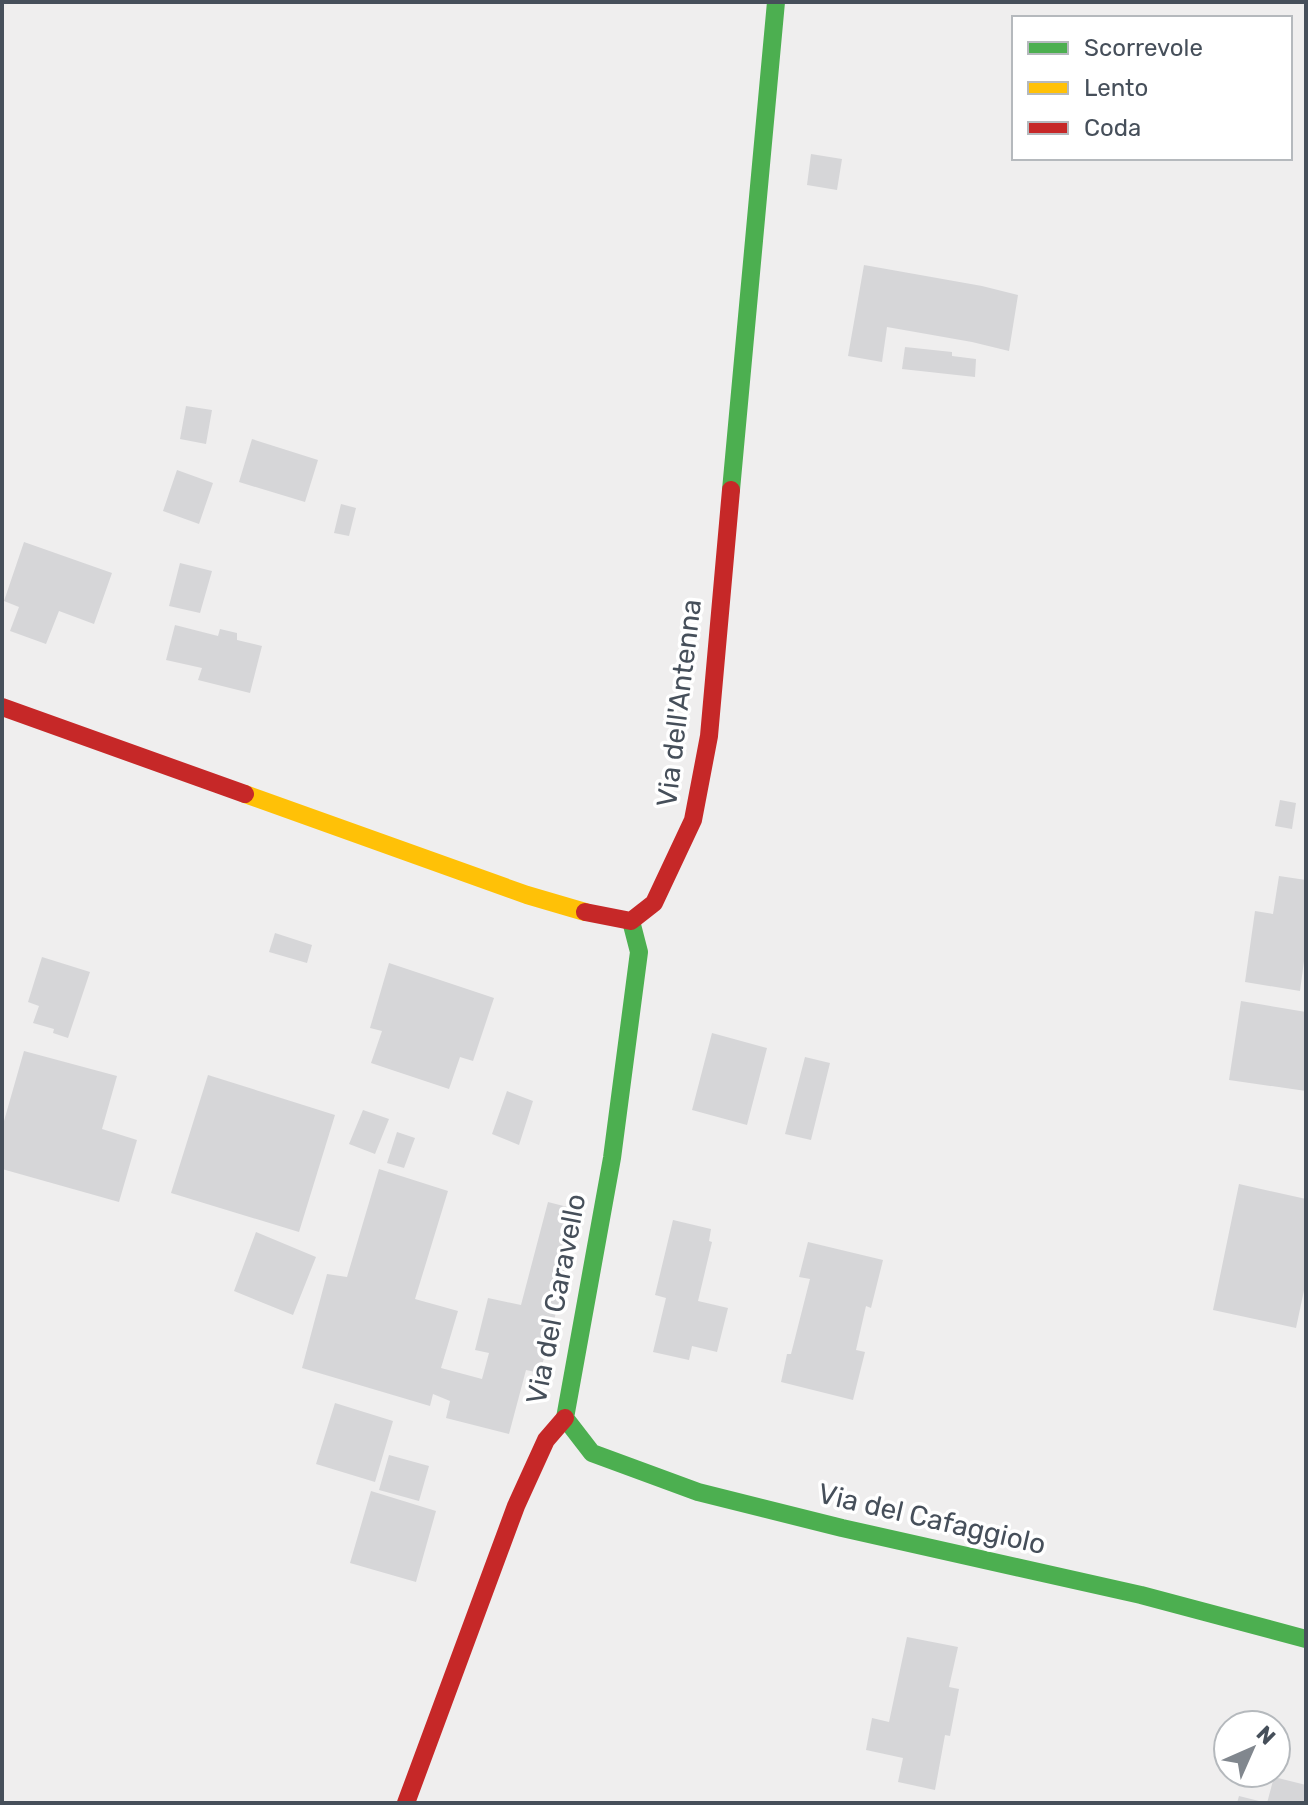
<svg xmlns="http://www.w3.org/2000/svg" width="1308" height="1805" font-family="Rubik,sans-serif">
<rect width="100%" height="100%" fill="#efeeee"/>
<!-- building -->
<path fill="#d6d6d8" d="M 811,154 L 842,159 L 837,190 L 807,185 Z
M 864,265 L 982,286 L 1018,295 L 1009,351 L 972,342 L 887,327 L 882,362 L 848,356 Z
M 905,347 L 952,352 L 952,356 L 976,359 L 975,377 L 902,369 Z
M 186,406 L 212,410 L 206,444 L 180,439 Z
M 252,439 L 318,460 L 305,502 L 239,482 Z
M 177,470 L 213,483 L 199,524 L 163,511 Z
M 341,504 L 356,508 L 349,536 L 334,533 Z
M 24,542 L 112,573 L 94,624 L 59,611 L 46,644 L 10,631 L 19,607 L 4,601 Z
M 180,563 L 212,571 L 200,613 L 169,606 Z
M 175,625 L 218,636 L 220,629 L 237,633 L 237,640 L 262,646 L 250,693 L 198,680 L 202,668 L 166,660 Z
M 1280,800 L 1296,803 L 1292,829 L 1275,826 Z
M 1279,876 L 1306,880 L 1306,946 L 1300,991 L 1245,982 L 1255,911 L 1273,914 Z
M 275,933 L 312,945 L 307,963 L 269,952 Z
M 42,957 L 90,972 L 68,1038 L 53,1033 L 54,1029 L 33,1023 L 39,1006 L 28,1002 Z
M 389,963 L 494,998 L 473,1061 L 460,1057 L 449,1089 L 371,1063 L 382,1031 L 370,1028 Z
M 1241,1001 L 1306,1012 L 1306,1091 L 1229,1080 Z
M 712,1033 L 767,1048 L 747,1125 L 692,1110 Z
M 24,1051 L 117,1076 L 102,1129 L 137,1140 L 119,1202 L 2,1169 L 2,1128 Z
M 805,1057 L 830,1063 L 811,1140 L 785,1134 Z
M 208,1075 L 335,1115 L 299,1232 L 171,1193 Z
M 507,1091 L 533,1101 L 519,1145 L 492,1134 Z
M 363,1110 L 389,1119 L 375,1154 L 349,1144 Z
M 397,1132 L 415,1138 L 404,1168 L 387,1163 Z
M 379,1169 L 448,1191 L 415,1299 L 458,1311 L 441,1368 L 482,1379 L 489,1353 L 475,1350 L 488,1298 L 521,1305 L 548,1202 L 583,1211 L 540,1373 L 526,1370 L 509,1434 L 446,1418 L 450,1401 L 433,1394 L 430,1406 L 302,1368 L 327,1274 L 347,1277 Z
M 1239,1184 L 1306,1199 L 1306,1281 L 1296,1328 L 1213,1310 Z
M 673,1220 L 711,1229 L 709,1241 L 712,1242 L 698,1301 L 728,1308 L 717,1352 L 692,1346 L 689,1360 L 653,1352 L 666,1298 L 655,1295 Z
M 256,1232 L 316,1257 L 293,1315 L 234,1291 Z
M 808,1242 L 883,1260 L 871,1308 L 866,1306 L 856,1350 L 865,1352 L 853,1400 L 781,1382 L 787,1354 L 791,1354 L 810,1279 L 799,1277 Z
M 335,1403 L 393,1421 L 375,1482 L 316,1464 Z
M 389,1455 L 429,1466 L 419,1501 L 379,1490 Z
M 371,1491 L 436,1511 L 416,1582 L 350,1563 Z
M 907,1637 L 958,1647 L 949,1687 L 959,1689 L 950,1736 L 945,1735 L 935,1790 L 898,1782 L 903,1758 L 866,1750 L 872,1718 L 889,1722 Z
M 1274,1777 L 1306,1785 L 1306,1803 L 1267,1803 Z
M 1239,1796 L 1263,1802 L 1263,1803 L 1237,1803 Z"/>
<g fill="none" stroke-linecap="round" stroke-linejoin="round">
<!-- fast -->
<path stroke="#4caf50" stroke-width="18" d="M 731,490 L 776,2
M 565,1418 L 592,1453 L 698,1492 L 842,1528 L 1141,1595 L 1306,1639
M 565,1418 L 612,1158 L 639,952 L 631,921"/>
<!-- slow -->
<path stroke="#ffc107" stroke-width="18" d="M 245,794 L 527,895 L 585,912"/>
<!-- jam -->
<path stroke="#c62828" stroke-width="18" d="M 2,707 L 245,794
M 585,912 L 631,921 L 654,903 L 693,820 L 709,736 L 731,490
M 406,1803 L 516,1506 L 546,1440 L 565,1418"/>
</g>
<g text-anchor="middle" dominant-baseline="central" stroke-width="7" stroke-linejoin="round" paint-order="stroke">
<!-- street labels -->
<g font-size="28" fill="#464f5a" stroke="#fff">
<text transform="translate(679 703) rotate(-83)">Via dell'Antenna</text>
<text transform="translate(556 1299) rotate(-79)">Via del Caravello</text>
<text transform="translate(932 1519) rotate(13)">Via del Cafaggiolo</text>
</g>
</g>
<!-- border -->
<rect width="1308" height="1805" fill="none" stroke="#464f5a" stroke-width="8"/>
<!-- legend -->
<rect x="1012" y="16" width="280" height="144" fill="#ffffff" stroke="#b5b9bd" stroke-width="2"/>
<rect x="1028" y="42" width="40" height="12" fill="#4caf50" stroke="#b5b9bd" stroke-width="2"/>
<text x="1084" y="56" font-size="24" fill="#464f5a">Scorrevole</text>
<rect x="1028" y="82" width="40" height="12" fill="#ffc107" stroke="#b5b9bd" stroke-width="2"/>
<text x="1084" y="96" font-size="24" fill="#464f5a">Lento</text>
<rect x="1028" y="122" width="40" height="12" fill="#c62828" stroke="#b5b9bd" stroke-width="2"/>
<text x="1084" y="136" font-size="24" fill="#464f5a">Coda</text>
<!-- north arrow -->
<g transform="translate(1252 1749) rotate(45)"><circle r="38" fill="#ffffff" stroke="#b5b9bd" stroke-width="2"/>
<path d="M0-6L14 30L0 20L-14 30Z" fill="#81878e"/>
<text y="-12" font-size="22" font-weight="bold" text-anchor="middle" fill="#464f5a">N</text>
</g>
</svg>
